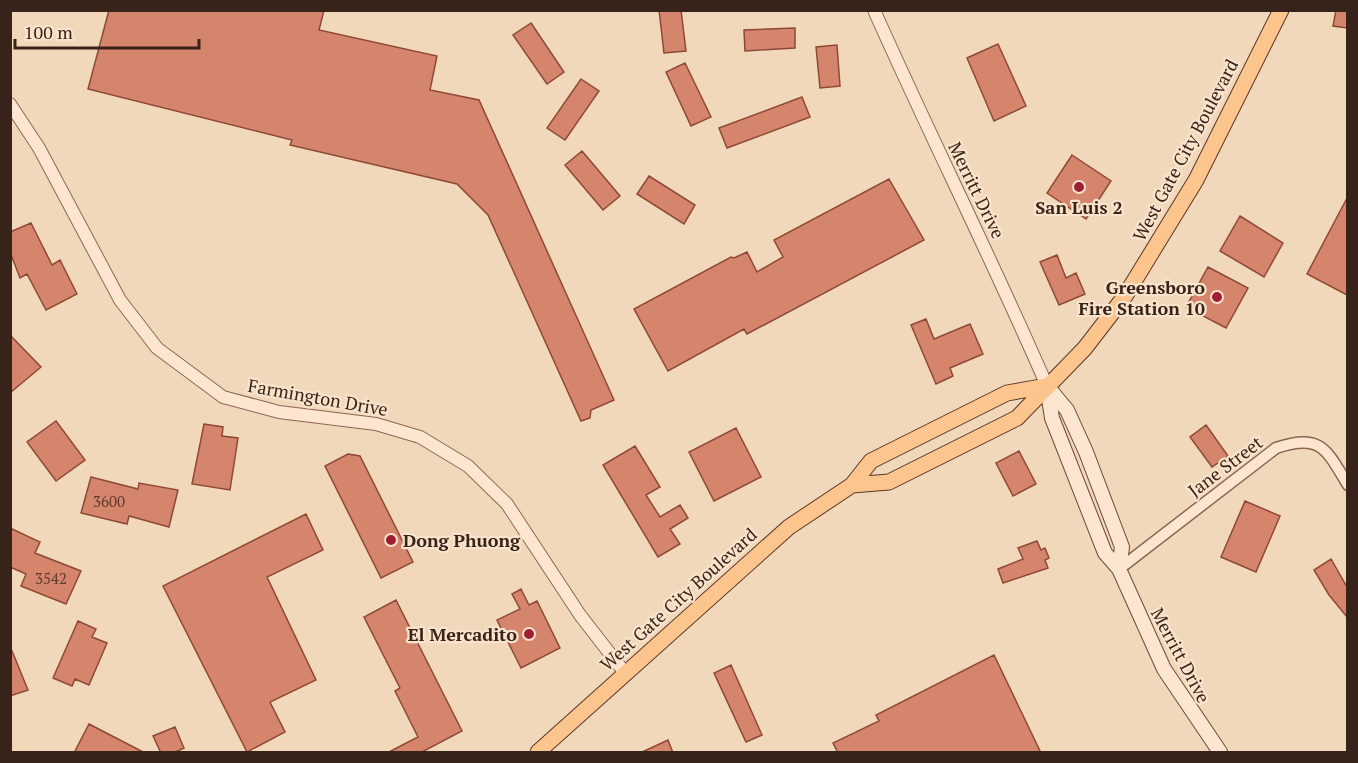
<svg xmlns="http://www.w3.org/2000/svg" width="1358" height="763" font-family="'PT Serif',serif">
<rect width="100%" height="100%" fill="#f2d8bb"/>
<!-- building -->
<path fill="#d5856c" stroke="#8d4936" stroke-width="1.5" d="M 109,10 L 324,10 L 319,30 L 437,56 L 430,90 L 479,100 L 614,400 L 591,410 L 590,418 L 581,421 L 488,215 L 457,184 L 290,145 L 292,140 L 88,89 Z
M 659,10 L 681,10 L 686,51 L 664,53 Z
M 1336,10 L 1347,10 L 1347,28 L 1333,26 Z
M 531,23 L 564,72 L 547,84 L 513,35 Z
M 795,28 L 795,48 L 745,51 L 744,30 Z
M 998,44 L 1026,106 L 994,121 L 967,58 Z
M 837,45 L 840,86 L 820,88 L 816,47 Z
M 685,63 L 711,117 L 691,126 L 666,72 Z
M 581,79 L 599,91 L 565,140 L 547,128 Z
M 802,97 L 810,117 L 727,148 L 719,128 Z
M 582,151 L 620,196 L 603,210 L 565,165 Z
M 1072,155 L 1111,181 L 1086,219 L 1047,193 Z
M 649,176 L 695,205 L 684,224 L 637,194 Z
M 889,179 L 924,240 L 747,334 L 744,329 L 668,371 L 634,309 L 731,257 L 734,258 L 747,252 L 757,272 L 783,257 L 774,240 Z
M 1347,198 L 1347,295 L 1307,274 Z
M 1240,216 L 1283,243 L 1264,277 L 1220,251 Z
M 31,223 L 52,265 L 60,260 L 77,294 L 46,310 L 27,274 L 20,278 L 10,252 L 10,232 Z
M 1057,255 L 1066,278 L 1076,273 L 1085,294 L 1059,305 L 1040,262 Z
M 1208,267 L 1248,288 L 1226,328 L 1186,307 Z
M 926,319 L 934,339 L 970,324 L 983,354 L 950,368 L 953,376 L 936,384 L 911,325 Z
M 10,335 L 41,367 L 10,393 Z
M 56,421 L 85,460 L 56,481 L 27,442 Z
M 204,424 L 223,427 L 222,436 L 238,438 L 230,490 L 192,484 Z
M 1206,425 L 1228,456 L 1212,467 L 1190,437 Z
M 736,428 L 761,477 L 714,501 L 689,452 Z
M 635,446 L 660,487 L 646,495 L 660,517 L 680,505 L 688,518 L 670,529 L 680,544 L 658,557 L 603,465 Z
M 1019,451 L 1036,484 L 1013,496 L 996,463 Z
M 348,454 L 360,456 L 413,562 L 381,578 L 325,466 Z
M 91,477 L 138,489 L 139,483 L 178,490 L 169,527 L 129,516 L 127,524 L 81,513 Z
M 1245,501 L 1280,516 L 1256,572 L 1221,557 Z
M 306,514 L 323,550 L 267,577 L 316,680 L 270,702 L 285,732 L 247,752 L 163,586 Z
M 10,528 L 40,542 L 35,553 L 81,571 L 66,604 L 21,586 L 26,574 L 10,567 Z
M 1037,541 L 1041,550 L 1045,548 L 1049,558 L 1045,560 L 1048,568 L 1003,583 L 998,569 L 1023,559 L 1018,548 Z
M 1331,559 L 1347,587 L 1347,617 L 1329,595 L 1314,570 Z
M 521,589 L 529,605 L 537,601 L 560,648 L 521,668 L 497,620 L 520,609 L 512,594 Z
M 396,600 L 462,731 L 420,753 L 387,753 L 418,737 L 395,691 L 400,688 L 364,617 Z
M 78,621 L 96,629 L 92,637 L 107,643 L 89,685 L 75,679 L 72,686 L 53,678 Z
M 10,646 L 28,690 L 10,696 Z
M 994,655 L 1041,753 L 838,753 L 833,743 L 879,721 L 876,715 Z
M 731,665 L 762,735 L 746,742 L 714,673 Z
M 89,724 L 145,753 L 74,753 Z
M 175,727 L 184,748 L 173,753 L 161,753 L 153,736 Z
M 668,740 L 673,753 L 640,753 Z"/>
<g fill="none" stroke-linecap="round" stroke-linejoin="round">
<defs>
<path id="minor" d="M 1119,569 L 1276,448 C 1321,433 1326,449 1348,485"/>
<path id="tertiary" d="M 874,10 C 930,136 992,259 1047,386
M 10,104 L 39,148 L 120,300 L 157,348 L 223,397 L 279,412 L 376,424 L 420,437 L 468,466 L 507,504 L 580,615 L 625,673"/>
<path id="secondary" d="M 1047,386 L 1052,418 L 1105,553 L 1119,569 L 1164,669 L 1220,752
M 1047,386 L 1067,410 L 1086,452 L 1122,547 L 1119,569"/>
<path id="primary" d="M 852,485 L 889,482 L 1017,418 L 1085,348 L 1125,296 L 1196,180 L 1281,10
M 538,752 L 789,527 L 852,485 L 871,461 L 1007,393 L 1047,386"/>
</defs>
<!-- minor casing -->
<use href="#minor" stroke="#8b6753" stroke-width="13"/>
<!-- tertiary casing -->
<use href="#tertiary" stroke="#8b6753" stroke-width="14"/>
<!-- secondary casing -->
<use href="#secondary" stroke="#6d4837" stroke-width="16"/>
<!-- primary casing -->
<use href="#primary" stroke="#583628" stroke-width="17"/>
<!-- minor -->
<use href="#minor" stroke="#fce6cf" stroke-width="10"/>
<!-- tertiary -->
<use href="#tertiary" stroke="#fce6cf" stroke-width="12"/>
<!-- secondary -->
<use href="#secondary" stroke="#fce6cf" stroke-width="14"/>
<!-- primary -->
<use href="#primary" stroke="#fbc58d" stroke-width="15"/>
</g>
<!-- markers -->
<g fill="#a01d36" stroke="#f9e3cb" stroke-width="2">
<circle cx="1079" cy="187" r="6"/>
<circle cx="1217" cy="297" r="6"/>
<circle cx="391" cy="540" r="6"/>
<circle cx="529" cy="634" r="6"/>
</g>
<g text-anchor="middle" dominant-baseline="central" stroke-width="4.5" stroke-linejoin="round" paint-order="stroke">
<!-- number labels -->
<g font-size="15" fill="#5f3c2e">
<text x="109" y="501">3600</text>
<text x="51" y="578">3542</text>
</g>
<!-- street labels -->
<g font-size="18" fill="#38231a" stroke="#f9e3cb">
<text transform="translate(1185 150) rotate(-62)">West Gate City Boulevard</text>
<text transform="translate(977 190) rotate(64)">Merritt Drive</text>
<text transform="translate(318 397) rotate(10)">Farmington Drive</text>
<text transform="translate(1225 466) rotate(-37)">Jane Street</text>
<text transform="translate(678 599) rotate(-42)">West Gate City Boulevard</text>
<text transform="translate(1181 655) rotate(62)">Merritt Drive</text>
</g>
<!-- poi labels -->
<g font-size="18" font-weight="bold" fill="#38231a" stroke="#f9e3cb" text-anchor="end">
<text x="1079" y="207" text-anchor="middle">San Luis 2</text>
<text x="1205" y="287">Greensboro<tspan x="1205" dy="21">Fire Station 10</tspan></text>
<text x="403" y="540" text-anchor="start">Dong Phuong</text>
<text x="517" y="634">El Mercadito</text>
</g>
</g>
<!-- border -->
<rect width="1358" height="763" fill="none" stroke="#38231a" stroke-width="24"/>
<!-- scale -->
<path d="M15 39v9h184v-9" fill="none" stroke="#38231a" stroke-width="3"/>
<text x="24" y="39" font-size="18" fill="#38231a" stroke="#f9e3cb" stroke-width="4.5" paint-order="stroke">100 m</text>
</svg>
